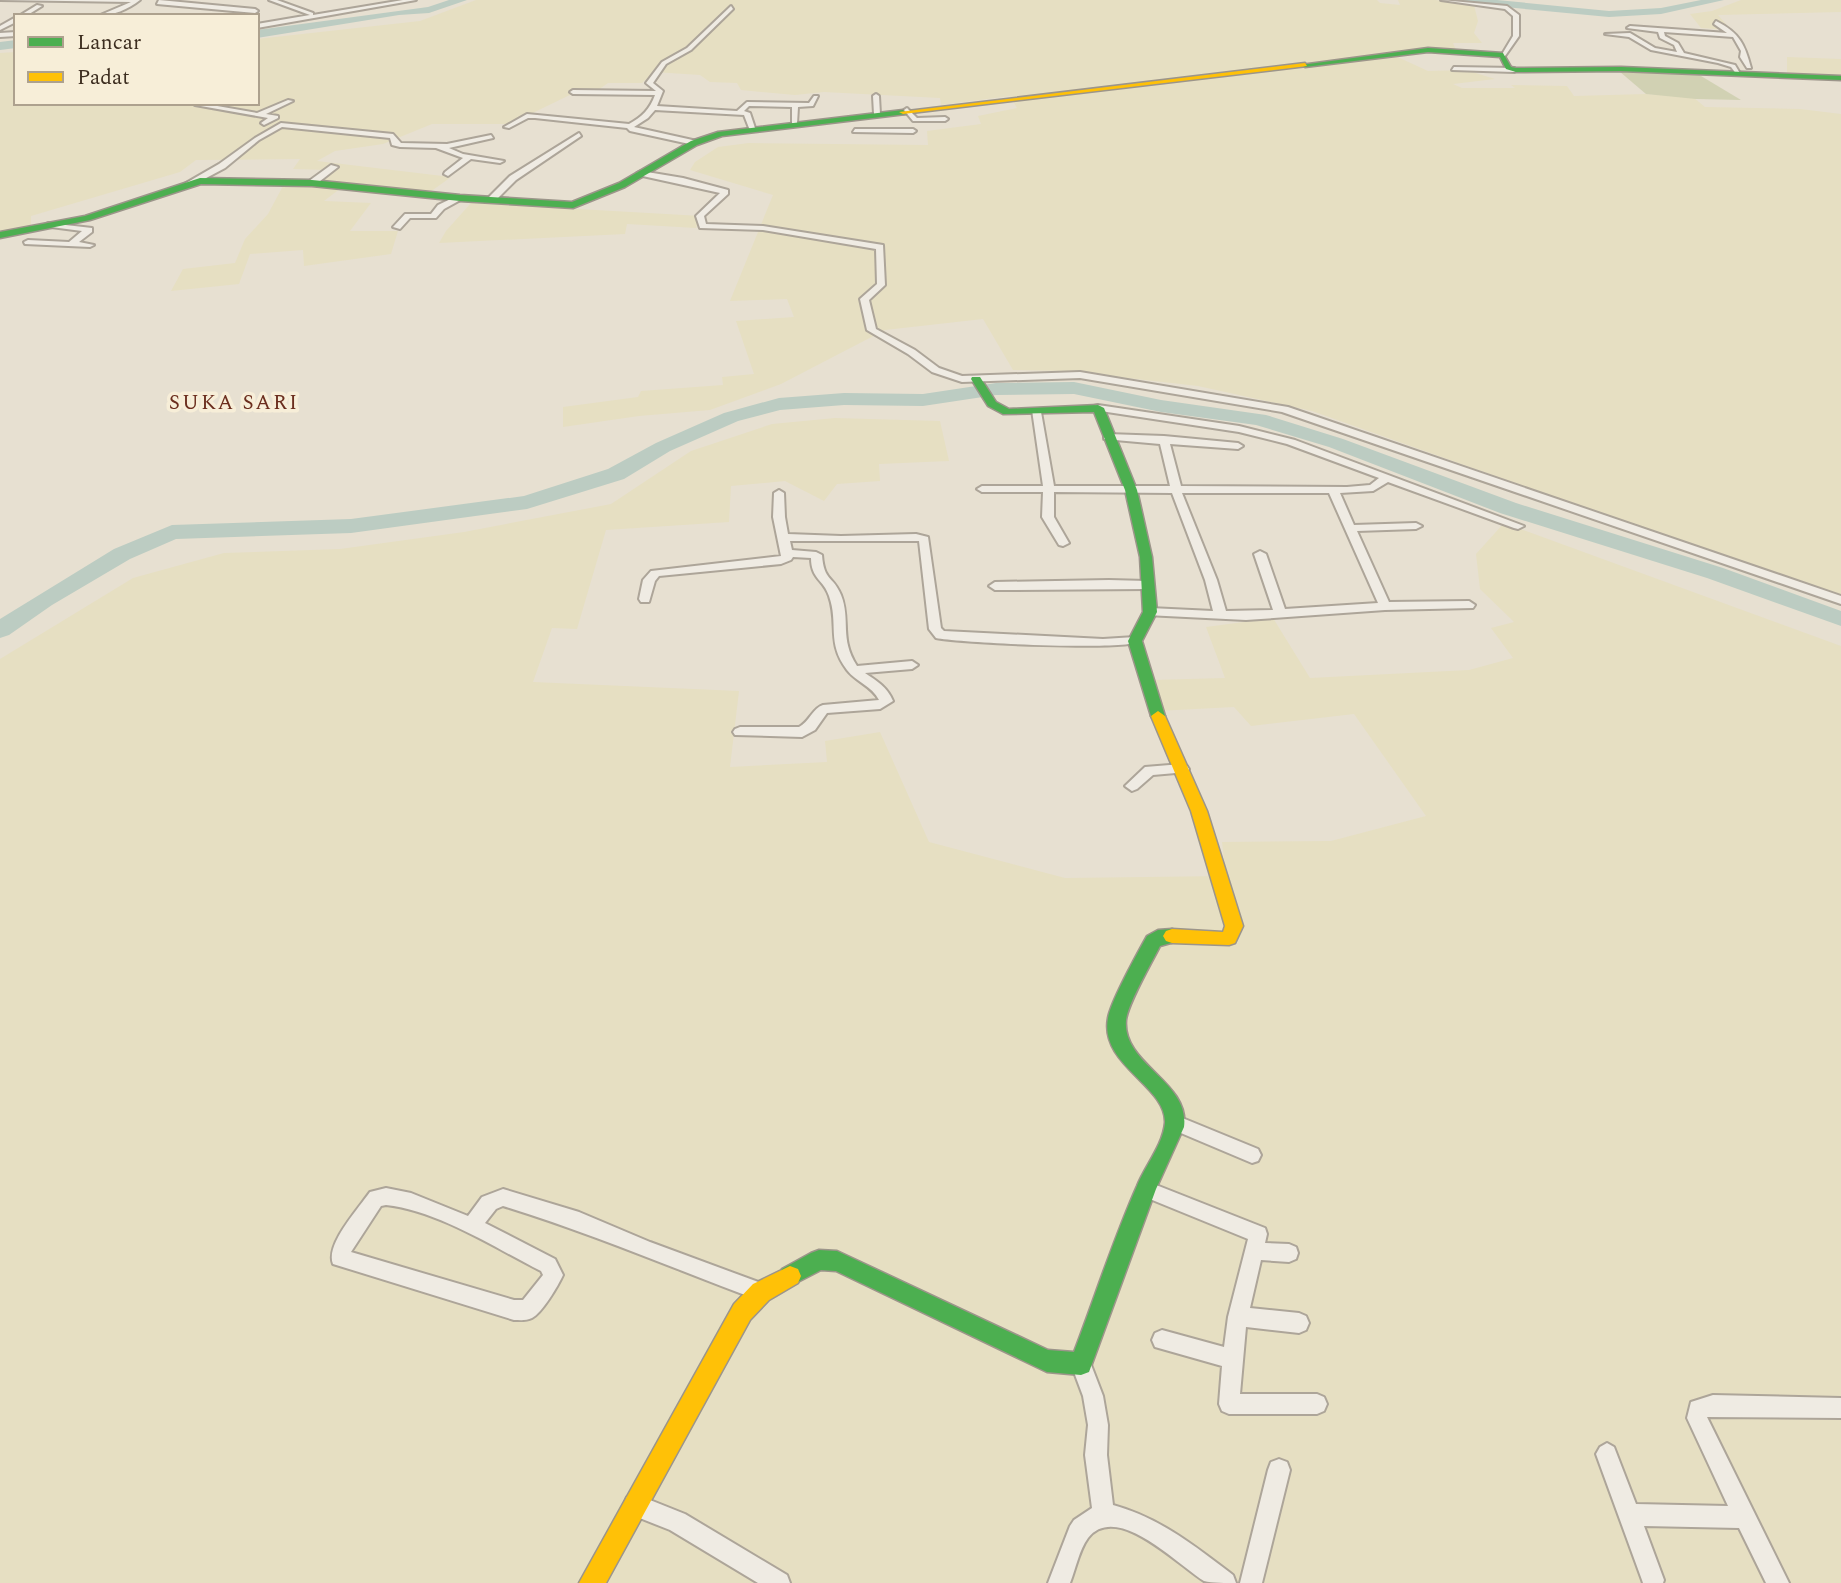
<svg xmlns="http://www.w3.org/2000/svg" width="1841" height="1583" font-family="Spectral,serif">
<rect width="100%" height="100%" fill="#e7e0d1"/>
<!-- farmland -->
<path fill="#e6dfc2" d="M 476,0 L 1377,0 L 1380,3 L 1400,5 L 1398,0 L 1435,0 L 1474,5 L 1478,21 L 1474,33 L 1482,43 L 1453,43 L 1456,50 L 1391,54 L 1428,71 L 1466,70 L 1495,79 L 1453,84 L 1462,88 L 1515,88 L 1511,85 L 1567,86 L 1574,96 L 1646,94 L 1693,97 L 1705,107 L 1800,109 L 1841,114 L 1841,599 L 1312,411 L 1198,386 L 1066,371 L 1013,370 L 983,319 L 885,330 L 781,384 L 710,410 L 639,416 L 563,427 L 563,407 L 638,397 L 641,391 L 723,385 L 722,377 L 754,374 L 736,321 L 794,317 L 787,299 L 730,301 L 773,195 L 690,170 L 695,162 L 718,147 L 749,143 L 928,145 L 927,131 L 981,124 L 978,116 L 1017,108 L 1010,96 L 941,105 L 940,98 L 824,92 L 795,95 L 741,90 L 737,83 L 710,82 L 700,75 L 654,72 L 642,83 L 608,83 L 595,92 L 578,91 L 510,124 L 432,124 L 383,144 L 335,151 L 317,161 L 451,177 L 430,192 L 345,185 L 324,201 L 371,203 L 350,231 L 398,231 L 391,254 L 304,266 L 303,250 L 250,254 L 239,284 L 171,291 L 183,269 L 235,263 L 245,239 L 268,214 L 283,186 L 304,186 L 328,170 L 293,169 L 300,159 L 196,160 L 180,172 L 31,216 L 31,228 L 0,234 L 0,53 L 16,52 L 16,103 L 257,103 L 257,39 L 420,21 Z
M 1741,0 L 1841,0 L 1841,12 L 1718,15 L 1731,30 L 1701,28 L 1690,14 L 1712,11 Z
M 1787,57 L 1841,59 L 1841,77 L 1787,75 Z
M 471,203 L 701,216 L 696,228 L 627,224 L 625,234 L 439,243 L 446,231 Z
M 835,418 L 940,421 L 949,461 L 879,464 L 880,481 L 837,484 L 824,501 L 785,481 L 731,486 L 729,522 L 606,530 L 577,629 L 552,628 L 533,682 L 739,691 L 730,767 L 827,762 L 825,741 L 880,732 L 929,842 L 1065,878 L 1226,876 L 1222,842 L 1331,841 L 1426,816 L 1354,714 L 1251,726 L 1234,707 L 1157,711 L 1151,680 L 1225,678 L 1206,627 L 1273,618 L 1310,678 L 1469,670 L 1513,658 L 1491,628 L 1514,622 L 1480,589 L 1476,554 L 1504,523 L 1841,646 L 1841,1583 L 0,1583 L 0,659 L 133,578 L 224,553 L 340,549 L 464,532 L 611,504 L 691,451 L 772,424 Z"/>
<!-- cemetery -->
<path fill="#d1d1b3" d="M 1619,71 L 1696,73 L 1741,100 L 1696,99 L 1646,94 Z"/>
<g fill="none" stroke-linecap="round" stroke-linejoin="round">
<!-- river -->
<path fill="#bcccc2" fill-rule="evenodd" d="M 449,0 L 467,0 L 429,13 L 399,15 L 257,38 L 257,30 L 428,7 Z
M 1456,0 L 1497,0 L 1609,11 L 1661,8 L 1701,0 L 1724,0 L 1661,14 L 1609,17 L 1462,3 Z
M 16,40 L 16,48 L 0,50 L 0,42 Z
M 1074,382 L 1161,400 L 1266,415 L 1343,439 L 1516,503 L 1723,568 L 1841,611 L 1841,626 L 1707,578 L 1500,513 L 1329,447 L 1256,425 L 1161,412 L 1074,394 L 996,395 L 923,406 L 844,405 L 780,410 L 738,421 L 670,451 L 624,479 L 527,509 L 351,533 L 176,539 L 130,559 L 52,605 L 9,635 L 0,638 L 0,619 L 114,549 L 172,525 L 351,519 L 524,496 L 608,469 L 656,443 L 724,413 L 779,398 L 844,393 L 923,394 L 996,383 Z"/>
<defs>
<path id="street" d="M 0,0 L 140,0 C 129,9 112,16 98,16 L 131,2 Z
M 159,0 L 255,9 L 258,11 L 255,13 L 157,4 Z
M 269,0 L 277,0 L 313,13 L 313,15 L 403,0 L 416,0 L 257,28 L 257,24 L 310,15 Z
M 1441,0 L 1507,6 L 1519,15 L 1519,36 L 1505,56 L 1501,56 L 1513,36 L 1513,16 L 1505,9 Z
M 37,5 L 42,6 L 26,16 L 19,16 Z
M 731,6 L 733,9 L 691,50 L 666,64 L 653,83 L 663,91 L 657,106 L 737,111 L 747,102 L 809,103 L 814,96 L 818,96 L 813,106 L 798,107 L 797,124 L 792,123 L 792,107 L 749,106 L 744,111 L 750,113 L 755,128 L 752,130 L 749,128 L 744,115 L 655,110 L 648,118 L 634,127 L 697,141 L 694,145 L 630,131 L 627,128 L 535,118 L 528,118 L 509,128 L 504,127 L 527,114 L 629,124 C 642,117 650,109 655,95 L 573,94 L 570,92 L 573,90 L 656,91 L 646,83 L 662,62 L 687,48 Z
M 16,17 L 16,22 L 0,30 L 0,26 Z
M 1716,21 C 1740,33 1745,45 1751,68 L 1747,68 L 1740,57 L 1741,51 L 1733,37 L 1664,32 L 1665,36 L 1678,43 L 1684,53 L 1735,65 L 1741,75 L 1737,75 L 1731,67 L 1718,63 L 1651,50 L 1629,37 L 1605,34 L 1630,33 L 1655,48 L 1677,52 L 1674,45 L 1660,38 L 1658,32 L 1627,28 L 1630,26 L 1727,33 L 1714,24 Z
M 16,32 L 16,36 L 0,37 L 0,33 Z
M 1454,67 L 1514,68 L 1517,70 L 1514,72 L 1452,70 Z
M 876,94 L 879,96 L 880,114 L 877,116 L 874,114 L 873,96 Z
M 288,100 L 293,101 L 266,114 L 278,116 L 278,118 L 264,125 L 261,123 L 268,118 L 195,105 L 200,103 L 257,113 Z
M 907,108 L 917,118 L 945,117 L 948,119 L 945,121 L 913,121 L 904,110 Z
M 281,123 L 393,134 L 401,143 L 447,144 L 491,135 L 493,138 L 449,148 L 463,154 L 504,161 L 500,163 L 471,159 L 448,176 L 444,174 L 445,172 L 463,158 L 436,148 L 400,147 L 392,145 L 390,138 L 282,127 L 259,140 L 225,168 L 193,185 L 186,183 L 219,164 L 255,138 Z
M 855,129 L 913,129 L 916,131 L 913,133 L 853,132 Z
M 579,133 L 581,136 L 516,180 L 494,202 L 488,202 L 488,198 L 510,176 Z
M 331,165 L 338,167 L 315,185 L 309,185 L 309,181 Z
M 641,171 L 683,178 L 728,190 L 728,194 L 704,216 L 706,224 L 763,226 L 883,245 L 885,285 L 869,300 L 876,329 L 915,350 L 939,368 L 962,376 L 1080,372 L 1288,407 L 1841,596 L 1841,604 L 1282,412 L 1080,378 L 962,382 L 932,372 L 908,354 L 867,330 L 860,299 L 877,284 L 876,249 L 763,230 L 700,228 L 696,216 L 720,193 L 638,175 L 637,173 Z
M 457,196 L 464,198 L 444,209 L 436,218 L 410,218 L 400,229 L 393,227 L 405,214 L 431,214 L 438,205 Z
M 48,223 L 92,228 L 92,232 L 79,242 L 94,245 L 90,247 L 25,244 L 24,242 L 28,240 L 69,242 L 82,231 L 51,227 L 48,227 Z
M 1098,405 L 1239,426 L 1295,440 L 1524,526 L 1518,529 L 1514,528 L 1388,482 L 1373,491 L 1340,493 L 1354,525 L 1416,523 L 1422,526 L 1416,529 L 1357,531 L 1389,602 L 1469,601 L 1475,605 L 1473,608 L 1385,610 L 1246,620 L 1146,615 L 1144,612 L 1150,608 L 1213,611 L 1205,580 L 1172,493 L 1054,492 L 1054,517 L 1069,543 L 1063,546 L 1059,545 L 1042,517 L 1043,492 L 982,492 L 977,489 L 982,486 L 1043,486 L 1032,410 L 1041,412 L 1054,486 L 1170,486 L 1160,444 L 1104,439 L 1104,435 L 1108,434 L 1164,436 L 1238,443 L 1243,446 L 1238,449 L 1170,444 L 1181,486 L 1347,487 L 1370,485 L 1379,478 L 1287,444 L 1239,432 L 1094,410 L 1094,406 ZM 1182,493 L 1329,493 L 1378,603 L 1285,609 L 1266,554 L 1260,551 L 1254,554 L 1273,610 L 1226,611 L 1217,580 Z
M 779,490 L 784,493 L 785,517 L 788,534 L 841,536 L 916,534 L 928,537 L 941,628 L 944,631 L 1103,639 L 1135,637 L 1141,641 C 1129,651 960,643 936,638 L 929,629 L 919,541 L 790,541 L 792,550 L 816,552 L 822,555 C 824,582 833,575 841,595 C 851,620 839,638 857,666 L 912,661 L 918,665 L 912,669 L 865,673 C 877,681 887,687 893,701 L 880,709 L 827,713 L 815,730 L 802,737 L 735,735 L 733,732 L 735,729 L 740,727 L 799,727 C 809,722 813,708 823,705 L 879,700 C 872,686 856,682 847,670 C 826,642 839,624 829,596 C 824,580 811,579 811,558 L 793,557 L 791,560 L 781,564 L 659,576 L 655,581 L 649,602 L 641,602 L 639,599 L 643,580 L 651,571 L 781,556 L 773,517 L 774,493 Z
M 1109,580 L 1147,581 L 1153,585 L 1147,589 L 1014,590 L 995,590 L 989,586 L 995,582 Z
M 1182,764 L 1187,766 L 1189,769 L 1187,772 L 1153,775 L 1137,789 L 1132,791 L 1125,786 L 1145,767 Z
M 1175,1115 L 1258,1149 L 1261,1155 L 1258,1161 L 1252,1163 L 1169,1128 L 1166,1123 L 1169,1118 Z
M 1146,1181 L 1265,1228 L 1267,1234 L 1265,1243 L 1289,1244 L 1296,1247 L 1298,1253 L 1296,1259 L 1289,1262 L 1261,1260 L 1250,1308 L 1299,1313 L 1306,1316 L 1309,1323 L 1306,1330 L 1299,1333 L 1246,1327 L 1240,1394 L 1317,1394 L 1324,1397 L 1327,1404 L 1324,1411 L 1317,1414 L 1229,1414 L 1222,1411 L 1219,1404 L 1222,1366 L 1155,1347 L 1152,1340 L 1155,1333 L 1162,1330 L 1224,1347 L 1228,1317 L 1248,1239 L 1140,1195 L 1137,1189 L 1140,1183 Z
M 386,1188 L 411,1193 L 468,1216 L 482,1197 L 503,1189 L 579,1212 L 650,1242 L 761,1283 L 768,1285 L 771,1292 L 768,1299 L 761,1301 C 675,1269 591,1233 503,1206 L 496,1209 L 485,1223 L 555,1259 L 563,1275 C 558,1286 542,1313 532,1318 C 526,1321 520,1320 514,1320 L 333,1264 C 325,1245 358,1209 370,1192 ZM 386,1205 C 439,1211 495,1248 541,1271 L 543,1275 L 523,1300 L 514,1300 L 351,1252 L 381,1206 Z
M 1081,1354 L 1088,1357 L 1103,1396 L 1108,1425 L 1107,1455 L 1113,1505 C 1160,1518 1195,1546 1233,1575 L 1236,1583 C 1227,1583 1212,1583 1204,1581 C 1179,1566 1117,1501 1088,1538 C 1079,1550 1076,1568 1070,1583 L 1048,1583 L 1070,1526 L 1074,1520 L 1092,1508 L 1085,1455 L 1088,1425 L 1083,1396 L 1071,1364 L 1074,1357 Z
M 1713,1395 L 1841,1398 L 1841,1418 L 1707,1417 L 1789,1583 L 1766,1583 L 1739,1528 L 1644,1526 L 1664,1580 L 1663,1583 L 1643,1583 L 1642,1580 L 1596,1454 L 1600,1447 L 1607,1443 L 1614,1447 L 1636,1504 L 1728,1506 L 1687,1418 L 1691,1402 Z
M 1279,1459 L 1287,1462 L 1290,1470 L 1262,1583 L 1240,1583 L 1268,1470 L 1271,1462 Z
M 635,1494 L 685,1514 L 787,1575 L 790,1583 L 758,1583 L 670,1530 L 627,1513 L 624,1505 L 627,1497 Z"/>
<path id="fast" d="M 1428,48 L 1503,53 L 1511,67 L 1516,68 L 1621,67 L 1841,76 L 1841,80 L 1621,71 L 1516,72 L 1506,69 L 1500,57 L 1428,52 L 1305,67 L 1301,65 Z
M 903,110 L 906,114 L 722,136 L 697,145 L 625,187 L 573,208 L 460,201 L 312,186 L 201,184 L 90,220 L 0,238 L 0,232 L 85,216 L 200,178 L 312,180 L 460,195 L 572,202 L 619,183 L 691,141 L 718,132 Z
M 972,377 L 980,377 L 996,402 L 1009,409 L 1098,405 L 1104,408 L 1137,490 L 1152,557 L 1157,612 L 1142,641 L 1165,716 L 1163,719 L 1153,719 L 1151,716 L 1128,641 L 1143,612 L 1140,557 L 1125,490 L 1094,412 L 1003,414 L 988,406 L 971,379 Z
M 1172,929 L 1178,931 L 1181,936 L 1178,941 L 1160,946 C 1151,964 1128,1003 1126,1020 C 1122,1065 1190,1081 1184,1127 L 1156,1189 L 1089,1372 L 1081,1375 L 1047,1372 L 836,1271 L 821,1270 L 790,1286 L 782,1283 L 779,1276 L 782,1269 L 811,1253 L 819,1250 L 837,1251 L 1048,1350 L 1074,1352 C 1095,1297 1113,1240 1137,1186 C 1145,1166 1163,1145 1165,1123 C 1167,1086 1099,1065 1108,1018 C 1111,1001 1137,954 1147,936 L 1158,930 Z"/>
<path id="slow" d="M 1305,63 L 1307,66 L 903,114 L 899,112 Z
M 1158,711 L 1165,716 L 1207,811 L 1243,926 L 1235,943 L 1229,945 L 1172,943 L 1166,941 L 1163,936 L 1166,931 L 1172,929 L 1223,932 L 1225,926 L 1191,811 L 1151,716 Z
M 790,1266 L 798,1269 L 801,1276 L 798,1283 L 769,1300 L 750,1320 L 606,1583 L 579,1583 L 734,1304 L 753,1284 Z"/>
</defs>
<!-- street casing -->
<use href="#street" stroke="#ada599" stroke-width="4"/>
<!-- fast casing -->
<use href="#fast" stroke="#9c958a" stroke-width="3"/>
<!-- slow casing -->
<use href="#slow" stroke="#9c958a" stroke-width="3"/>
<!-- street -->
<use href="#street" fill="#efebe3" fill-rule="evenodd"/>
<!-- fast -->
<use href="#fast" fill="#4caf50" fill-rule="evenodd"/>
<!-- slow -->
<use href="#slow" fill="#ffc107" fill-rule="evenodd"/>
</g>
<g text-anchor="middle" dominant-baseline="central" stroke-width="7" stroke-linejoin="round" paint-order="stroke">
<!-- far-quarter labels -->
<g font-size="21" letter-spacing="2" fill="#6b2e1e" stroke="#f7eed8">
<text x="234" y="403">SUKA SARI</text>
</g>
</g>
<!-- legend -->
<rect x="14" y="14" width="245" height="91" fill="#f7eed8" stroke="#ada18e" stroke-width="2"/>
<rect x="28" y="37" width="35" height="10" fill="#4caf50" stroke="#ada18e" stroke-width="2"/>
<text x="77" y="49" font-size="21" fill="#3d2e20">Lancar</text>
<rect x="28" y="72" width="35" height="10" fill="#ffc107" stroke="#ada18e" stroke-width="2"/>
<text x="77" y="84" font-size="21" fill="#3d2e20">Padat</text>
</svg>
